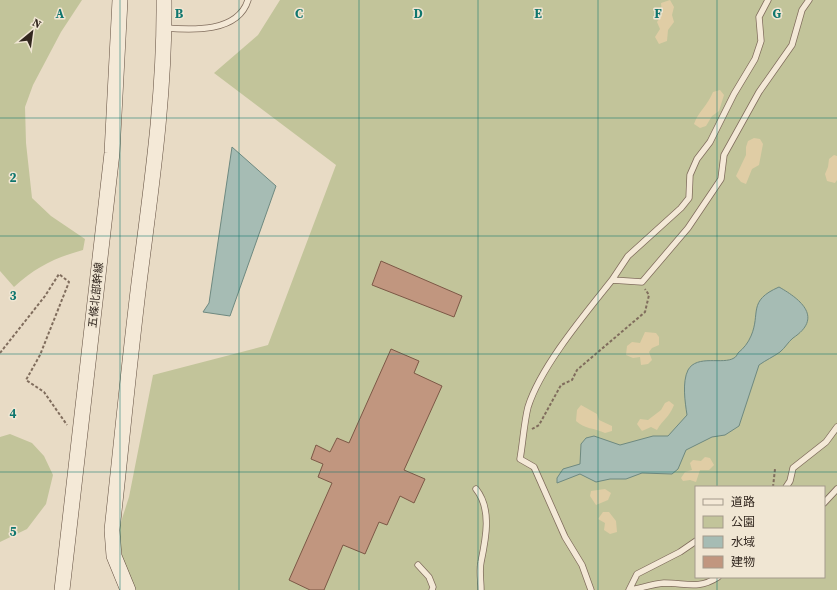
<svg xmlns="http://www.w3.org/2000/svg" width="837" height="590" font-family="'Source Serif 4','Noto Sans JP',serif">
<rect width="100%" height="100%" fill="#e8dbc5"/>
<!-- green -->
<path fill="#c2c49a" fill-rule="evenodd" d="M 0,0 L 82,0 L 61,32 L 33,85 L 25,107 L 26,143 L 32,198 L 51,216 L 85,239 L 83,250 C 54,258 36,267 14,287 L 0,271 Z
M 280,0 L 837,0 L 837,590 L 133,590 L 122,572 L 119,528 L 129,497 L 153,375 L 268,345 L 336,165 L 214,73 L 258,35 ZM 696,487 L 824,487 L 824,577 L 696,577 Z
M 10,434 L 32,443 L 44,456 L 53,475 L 46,504 L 27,529 L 0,542 L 0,437 Z"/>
<!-- sand -->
<path fill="#e0cda5" d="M 670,0 L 674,7 L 672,15 L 674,22 L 668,30 L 667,41 L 659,44 L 655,37 L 660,29 L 657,22 L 662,15 L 661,3 Z
M 720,90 L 724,95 L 719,111 L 712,116 L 706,126 L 700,128 L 694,124 C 698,112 708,105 713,92 Z
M 754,138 L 760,139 L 763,144 L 759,165 L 752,169 L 746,184 L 741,182 L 736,176 L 746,155 L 746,147 L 748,141 Z
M 834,155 L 837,156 L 837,180 L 835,183 L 827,181 L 825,174 L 828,167 L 829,159 Z
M 645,332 L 656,333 L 659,337 L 659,345 L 652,348 L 649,352 L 652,360 L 648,364 L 641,365 L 640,357 L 633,358 L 626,355 L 627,346 L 632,342 L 640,343 Z
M 669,401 L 674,405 C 669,418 663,419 657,430 L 651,427 L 642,431 L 637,424 L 640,419 L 648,420 L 661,410 L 665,403 Z
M 581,405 L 597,414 L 599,420 L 612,426 L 612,431 L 605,433 C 595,428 584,429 576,421 L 577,410 Z
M 705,457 L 710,458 L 714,465 L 709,470 L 700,470 L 696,482 L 690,480 L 683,481 L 681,478 L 685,472 L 692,470 L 690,463 L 693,460 L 701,461 Z
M 605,489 L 611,493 L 608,500 L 596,505 L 590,496 L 591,491 Z
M 603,512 L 609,512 L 616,521 L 617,532 L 610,534 L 604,530 L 605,523 L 598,519 Z"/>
<!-- water -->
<path fill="#a6bcb4" stroke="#6e8980" d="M 232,147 L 276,186 L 230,316 L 203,312 L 209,303 Z
M 779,287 C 802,300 823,318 793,338 C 788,342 785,348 780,352 C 773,357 766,360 759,365 L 739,426 L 725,435 L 712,437 L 686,450 L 678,469 L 672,474 L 642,473 L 626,479 L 610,479 L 596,482 L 580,474 L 557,483 L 557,478 L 563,469 L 580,464 L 581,444 L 586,438 L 594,436 L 620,445 L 653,436 L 668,436 L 687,415 C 685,402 682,382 688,370 C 697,354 723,365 734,358 C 736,357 737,355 738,353 C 744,348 748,343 751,336 C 761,313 747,301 779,287 Z"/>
<!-- building -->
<path fill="#c1967f" stroke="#7c5846" d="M 381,261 L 462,296 L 454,317 L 372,285 Z
M 391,349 L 419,361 L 414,373 L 442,386 L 404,470 L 425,479 L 414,503 L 400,496 L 387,525 L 379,522 L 365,554 L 343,545 L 324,590 L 310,590 L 289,580 L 332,483 L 318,477 L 323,464 L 311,459 L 316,445 L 330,452 L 337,438 L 349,443 Z"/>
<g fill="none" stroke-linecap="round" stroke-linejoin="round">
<defs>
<path id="lane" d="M 165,28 C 192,30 238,33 248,0
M 612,280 L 628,256 L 681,208 L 689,198 L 690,175 L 697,159 L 710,142 L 734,94 L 755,59 L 761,41 L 759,17 L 768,0
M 786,487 L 790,481 L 793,468 L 826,442 L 837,427
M 476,489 C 492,509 486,538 481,562 C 479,570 481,581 481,590
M 824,503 L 837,489
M 418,565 L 429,577 L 433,587 L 432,590
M 591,590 L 582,565 L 565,537 L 534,467 L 520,459 C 523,442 524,423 528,407 C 541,366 585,314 612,280 L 642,282 L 688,228 L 721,179 L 724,155 L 759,92 L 792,45 L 802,10 L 809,0
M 629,590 L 637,574 L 680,552 L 696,541
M 630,590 C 641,588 653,584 664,583 C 686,583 698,590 718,577"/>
<path id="secondary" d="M 62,590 L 112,153 L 120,0
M 128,590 L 114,556 L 112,530 C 121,448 129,365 139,283 C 151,188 165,96 164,0"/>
</defs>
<!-- lane casing -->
<use href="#lane" stroke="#806d5d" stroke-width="7"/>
<!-- secondary casing -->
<use href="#secondary" stroke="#624f40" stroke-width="16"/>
<!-- path -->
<path stroke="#806d5d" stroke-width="2" stroke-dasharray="3 2" stroke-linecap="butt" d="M 0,353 L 45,296 L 59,274 L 69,282 L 40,355 L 26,380 L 44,392 L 67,425
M 532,429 L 539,425 L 561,385 L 572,380 L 577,370 L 645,312 L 649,295 L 645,289
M 773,487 L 775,469"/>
<!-- lane -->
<use href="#lane" stroke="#f4e9d7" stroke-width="5.5"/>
<!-- secondary -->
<use href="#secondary" stroke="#f4e9d7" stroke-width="15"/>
</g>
<!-- grid -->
<path fill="none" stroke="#0f766e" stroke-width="1" stroke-opacity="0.55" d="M 120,0 L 120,590M 239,0 L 239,590M 359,0 L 359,590M 478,0 L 478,590M 598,0 L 598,590M 717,0 L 717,487M 0,118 L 837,118M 0,236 L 837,236M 0,354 L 837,354M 0,472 L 837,472M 717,577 L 717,590"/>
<g text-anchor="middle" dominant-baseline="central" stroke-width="3" stroke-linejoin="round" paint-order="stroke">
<!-- street labels -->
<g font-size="11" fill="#32271f" stroke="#f0e6d3">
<text transform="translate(96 295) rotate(-84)">五條北部幹線</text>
</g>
</g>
<g font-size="13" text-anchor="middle" font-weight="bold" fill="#0f766e" stroke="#f0e6d3" stroke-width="3" stroke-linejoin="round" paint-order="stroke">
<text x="60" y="18">A</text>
<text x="179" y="18">B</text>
<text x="299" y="18">C</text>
<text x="418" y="18">D</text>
<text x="538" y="18">E</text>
<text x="658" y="18">F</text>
<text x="777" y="18">G</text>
<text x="13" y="182">2</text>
<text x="13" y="300">3</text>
<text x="13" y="418">4</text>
<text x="13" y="536">5</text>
</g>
<!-- legend -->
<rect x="695" y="486" width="130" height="92" fill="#f0e6d3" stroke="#a49a8b"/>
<rect x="703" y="499" width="20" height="6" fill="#f4e9d7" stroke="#a49a8b"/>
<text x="731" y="506" font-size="12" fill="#32271f">道路</text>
<rect x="703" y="516" width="20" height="12" fill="#c2c49a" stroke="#a49a8b"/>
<text x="731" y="526" font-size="12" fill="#32271f">公園</text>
<rect x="703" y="536" width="20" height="12" fill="#a6bcb4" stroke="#a49a8b"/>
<text x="731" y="546" font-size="12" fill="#32271f">水域</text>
<rect x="703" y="556" width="20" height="12" fill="#c1967f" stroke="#a49a8b"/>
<text x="731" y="566" font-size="12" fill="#32271f">建物</text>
<!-- north arrow -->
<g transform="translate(32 32) rotate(29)" stroke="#f0e6d3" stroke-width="3" paint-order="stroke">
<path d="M0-3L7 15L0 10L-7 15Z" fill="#32271f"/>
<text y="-6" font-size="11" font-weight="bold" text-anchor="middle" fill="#32271f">N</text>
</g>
</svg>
